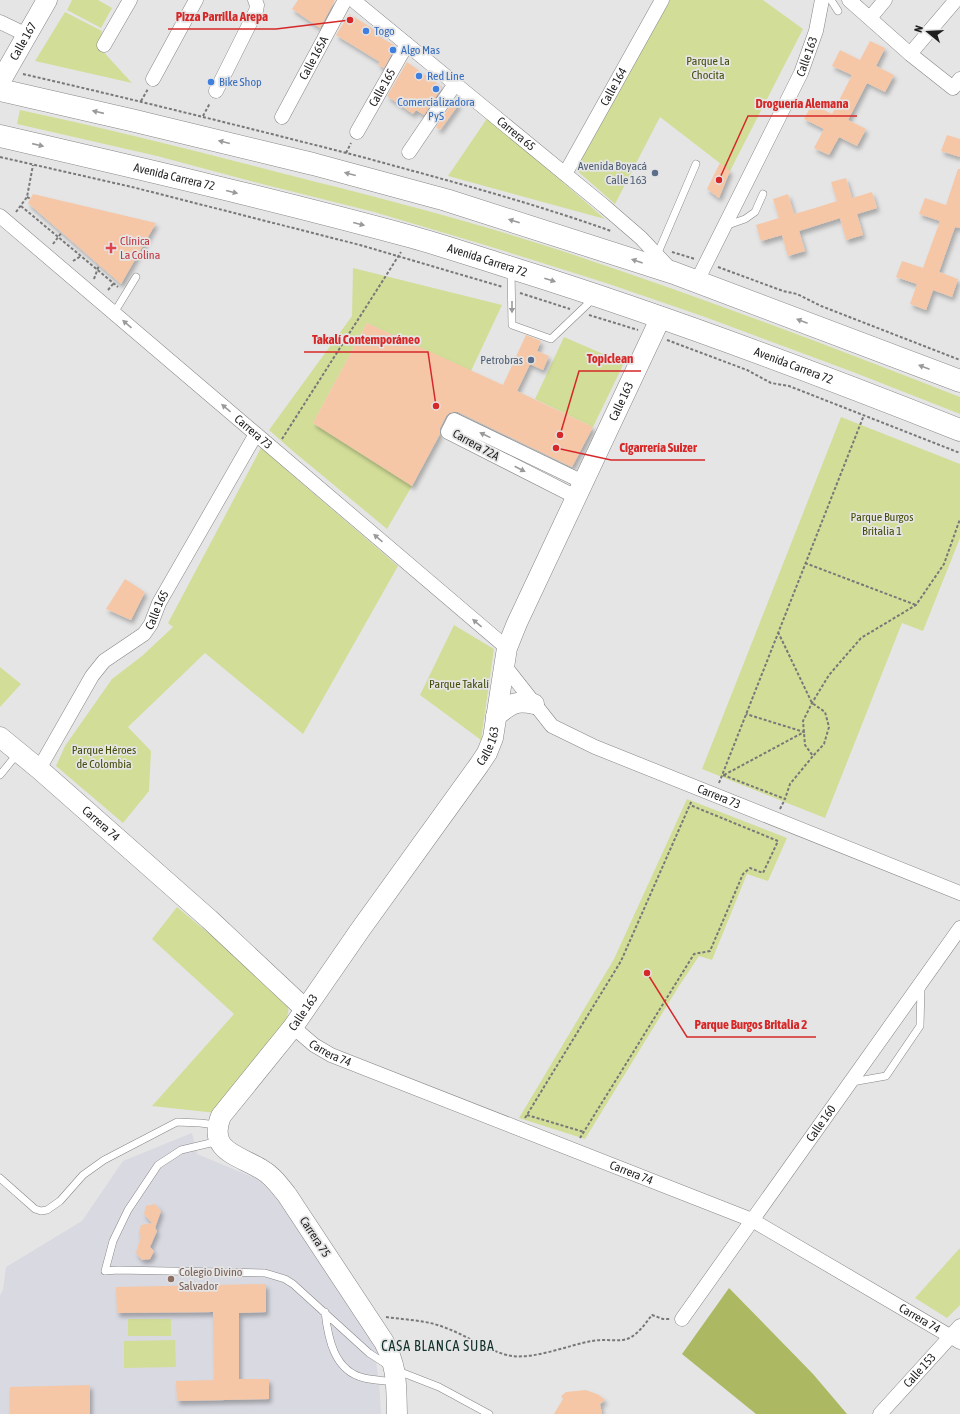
<svg xmlns="http://www.w3.org/2000/svg" width="960" height="1414" font-family="'Asap Condensed',sans-serif">
<defs>
<filter id="shadow"><feDropShadow dx="2.5" dy="4" stdDeviation="2" flood-color="#0004"/></filter>
</defs>
<rect width="100%" height="100%" fill="#e5e5e6"/>
<!-- built -->
<path fill="#d8d9e1" d="M 192,1133 L 197,1154 L 257,1179 L 297,1218 L 381,1350 L 375,1357 L 379,1380 L 381,1414 L 0,1414 L 0,1295 L 3,1290 L 6,1267 L 82,1221 L 123,1161 Z"/>
<!-- green -->
<path fill="#d2de98" d="M 72,0 L 98,0 L 112,8 L 101,28 L 67,10 Z
M 670,0 L 763,0 L 803,29 L 730,171 L 660,117 L 615,204 L 574,168 Z
M 65,12 L 102,31 L 99,47 L 132,83 L 35,61 Z
M 20,110 C 109,129 197,151 285,174 C 376,197 467,220 556,249 C 693,294 827,345 960,397 L 960,414 L 853,372 L 705,317 L 606,283 L 485,245 L 374,212 L 258,183 L 157,156 L 17,124 Z
M 488,117 L 605,219 L 448,176 Z
M 353,268 L 502,305 L 471,371 L 367,323 L 313,423 L 412,486 L 387,529 L 294,452 L 269,430 L 352,316 Z
M 564,337 L 624,363 L 593,427 L 535,399 Z
M 841,417 L 960,464 L 960,538 L 923,631 L 902,623 L 825,818 L 702,769 Z
M 261,448 L 398,566 L 303,734 L 205,653 L 128,727 L 151,751 L 149,791 L 123,823 L 56,766 L 65,746 L 112,679 L 142,656 L 173,627 L 168,623 Z
M 454,625 L 494,649 L 481,740 L 420,695 Z
M 0,667 L 21,684 L 0,707 Z
M 687,799 L 787,838 L 768,881 L 747,874 L 712,960 L 699,956 L 679,986 L 585,1139 L 519,1118 L 614,959 Z
M 177,907 L 282,994 C 289,1007 291,1010 284,1024 L 216,1113 L 152,1106 L 234,1014 L 152,939 Z
M 960,1248 L 960,1305 L 947,1318 L 915,1298 Z
M 128,1319 L 171,1319 L 171,1336 L 128,1336 Z
M 175,1340 L 176,1367 L 124,1368 L 124,1341 Z"/>
<!-- forest -->
<path fill="#acb962" d="M 729,1288 L 813,1374 L 847,1414 L 756,1414 L 682,1354 Z"/>
<!-- building -->
<path fill="#f5c7a7" filter="url(#shadow)" d="M 298,0 L 335,0 L 320,28 L 292,9 Z
M 349,14 L 380,33 L 378,36 L 396,46 L 384,68 L 378,65 L 380,62 L 336,35 Z
M 870,41 L 885,48 L 876,66 L 894,75 L 885,92 L 867,83 L 848,120 L 866,129 L 857,146 L 839,137 L 829,155 L 814,148 L 824,129 L 804,119 L 812,104 L 832,114 L 852,75 L 832,66 L 840,50 L 860,60 Z
M 407,62 L 442,87 L 424,115 L 416,110 L 413,114 L 387,96 Z
M 454,100 L 459,104 L 440,130 L 436,127 Z
M 947,135 L 960,139 L 960,157 L 941,151 Z
M 720,163 L 730,171 L 719,198 L 707,189 Z
M 958,169 L 960,169 L 960,228 L 955,227 L 939,272 L 958,279 L 952,297 L 933,290 L 926,310 L 910,304 L 917,284 L 896,277 L 902,261 L 923,268 L 940,221 L 919,214 L 925,198 L 946,205 Z
M 846,178 L 852,198 L 872,192 L 877,208 L 857,214 L 863,235 L 846,240 L 840,218 L 799,231 L 805,251 L 788,256 L 782,235 L 761,241 L 756,225 L 779,218 L 773,199 L 788,194 L 794,214 L 815,208 L 837,201 L 831,182 Z
M 33,194 L 156,223 L 121,284 L 28,203 Z
M 367,323 L 503,385 L 526,335 L 541,341 L 537,351 L 549,356 L 543,370 L 530,364 L 517,391 L 593,427 L 572,467 L 458,412 L 453,412 L 449,413 L 446,416 L 440,428 L 440,434 L 412,486 L 313,423 Z
M 125,579 L 145,592 L 131,620 L 106,609 Z
M 155,1204 L 161,1211 L 155,1228 L 157,1231 L 150,1247 L 154,1251 L 150,1259 L 142,1260 L 136,1253 L 141,1236 L 139,1233 L 141,1225 L 152,1223 L 144,1214 L 146,1206 Z
M 266,1284 L 266,1312 L 239,1313 L 239,1379 L 269,1379 L 269,1399 L 177,1401 L 176,1381 L 214,1380 L 213,1312 L 117,1313 L 116,1287 Z
M 90,1385 L 90,1414 L 10,1414 L 10,1387 Z
M 586,1390 L 599,1395 L 605,1400 L 600,1404 L 602,1414 L 554,1414 L 563,1399 L 561,1396 L 566,1392 Z"/>
<g fill="none" stroke-linecap="round" stroke-linejoin="round">
<defs>
<path id="lane" d="M 831,0 L 838,11
M 725,226 L 745,219 L 755,212 L 763,194
M 657,255 L 696,164
M 511,270 L 512,325 L 551,339 L 594,298
M 114,313 L 136,277
M 0,775 L 18,753
M 852,1082 L 886,1076 L 920,1026 L 921,987
M 219,1141 L 181,1150 L 158,1165 L 128,1210 L 113,1241 L 105,1271 L 118,1270 L 265,1273 L 285,1279 L 293,1284 L 369,1353 L 389,1366
M 0,1178 L 35,1209 L 41,1211 L 47,1210 L 60,1201 L 83,1175 L 104,1160 L 177,1122 L 200,1123 L 217,1125
M 325,1312 C 328,1338 334,1371 364,1378 C 374,1380 385,1381 395,1382
M 398,1371 L 439,1387 L 489,1414"/>
<g id="street">
<path id="s1" d="M 353,0 L 604,206 L 641,238 L 671,270"/>
<path d="M 849,0 L 910,54 L 953,88 L 960,79"/>
<path d="M 870,18 L 885,0"/>
<path d="M 0,22 L 27,35"/>
<path d="M 104,45 L 130,0"/>
<path d="M 910,54 L 956,0"/>
<path d="M 153,79 L 196,0"/>
<path d="M 216,91 L 256,11 L 257,5 L 255,0"/>
<path id="s2" d="M 282,117 L 345,0"/>
<path id="s3" d="M 357,132 L 407,44"/>
<path d="M 409,152 L 455,84"/>
<path id="s4" d="M 565,174 L 662,0"/>
<path id="s5" d="M 0,216 L 507,648"/>
<path id="s6" d="M 697,281 L 801,73 L 816,31 L 822,0"/>
<path d="M 576,497 L 448,432 L 454,420 L 583,482"/>
<path id="s7" d="M 504,665 L 552,726 L 595,747 L 960,893"/>
<path id="s8" d="M 39,769 L 92,676 L 104,661 L 144,634 L 151,624 L 159,603 L 256,434"/>
<path id="s9" d="M 293,1027 L 314,1045 L 331,1055 L 752,1220 L 960,1342"/>
<path id="s10" d="M 682,1319 L 960,928"/>
<path id="s11" d="M 880,1414 L 960,1326"/>
</g>
<g id="secondary">
<path id="s12" d="M 0,82 L 47,0"/>
<path d="M 496,716 C 511,704 515,700 534,704"/>
<path id="s13" d="M 0,737 L 39,769 L 209,919 L 305,1009"/>
<path id="s14" d="M 397,1414 C 396,1385 398,1369 384,1342 L 287,1195 C 279,1185 272,1175 261,1169 C 238,1155 207,1151 221,1116 L 293,1027 L 360,930 L 479,765 L 487,753 L 493,738 L 507,648 L 517,623 L 661,317"/>
</g>
<g id="highway">
<path d="M 0,90 L 131,120 L 313,164 L 446,200 L 674,273 L 960,381"/>
<path id="s15" d="M 0,136 C 138,168 276,200 412,237 C 448,247 483,259 518,270 C 668,317 814,372 960,430"/>
</g>
</defs>
<!-- lane casing -->
<use href="#lane" stroke="#868687" stroke-width="8"/>
<!-- street casing -->
<use href="#street" stroke="#868687" stroke-width="15"/>
<!-- secondary casing -->
<use href="#secondary" stroke="#868687" stroke-width="21"/>
<!-- highway casing -->
<use href="#highway" stroke="#868687" stroke-width="23"/>
<!-- path -->
<path stroke="#787878" stroke-width="2" stroke-dasharray="3 2" stroke-linecap="butt" d="M 23,74 C 136,100 249,128 362,157 C 446,180 530,202 611,231
M 141,101 L 148,89
M 203,116 L 210,103
M 346,153 L 351,143
M 0,157 L 132,187 L 360,245 L 503,287
M 27,197 L 31,199
M 21,206 L 118,287
M 16,212 L 27,197 L 33,165
M 53,244 L 62,232
M 672,252 L 695,259
M 73,261 L 81,256
M 718,267 L 783,291 L 797,294 L 821,306 L 960,360
M 94,279 L 99,265
M 108,290 L 114,283
M 520,293 L 570,309
M 589,315 L 638,330
M 667,340 L 747,370 L 771,383 L 789,386 L 960,453
M 282,439 L 401,252
M 805,563 L 916,605
M 778,632 L 812,703 L 825,712 L 829,727 L 824,744 L 813,756
M 723,775 L 785,799 L 790,784 L 813,756 L 805,745 L 803,721 L 812,703 L 829,675 L 861,638 L 916,605 L 944,564 L 960,519
M 724,775 L 804,732 L 746,714
M 719,783 L 864,415
M 780,809 L 785,799
M 527,1115 L 584,1132
M 525,1118 L 621,961 L 692,800
M 580,1138 L 694,954 L 710,951 L 743,874 L 750,868 L 763,873 L 778,841 L 690,805
M 386,1317 C 406,1320 427,1320 446,1328 C 468,1336 489,1352 512,1356 C 536,1359 569,1345 592,1341 C 603,1339 613,1341 623,1340 C 636,1338 644,1325 652,1315 L 663,1319 L 671,1319"/>
<!-- lane -->
<use href="#lane" stroke="#fff" stroke-width="7"/>
<!-- street -->
<use href="#street" stroke="#fff" stroke-width="14"/>
<!-- secondary -->
<use href="#secondary" stroke="#fff" stroke-width="20"/>
<!-- highway -->
<use href="#highway" stroke="#fff" stroke-width="22"/>
</g>
<!-- one-way arrows -->
<defs><path id="oneway-solid" d="M-6-.8H1V-3.2L6.5 0L1 3.2V.8H-6Z"/></defs>
<g fill="#9a9a9a">
<use href="#oneway-solid" transform="translate(98 112) rotate(-167)"/>
<use href="#oneway-solid" transform="translate(224 142) rotate(-166)"/>
<use href="#oneway-solid" transform="translate(38 145) rotate(13)"/>
<use href="#oneway-solid" transform="translate(350 174) rotate(-165)"/>
<use href="#oneway-solid" transform="translate(232 192) rotate(14)"/>
<use href="#oneway-solid" transform="translate(514 221) rotate(-162)"/>
<use href="#oneway-solid" transform="translate(359 224) rotate(14)"/>
<use href="#oneway-solid" transform="translate(637 261) rotate(-161)"/>
<use href="#oneway-solid" transform="translate(550 280) rotate(18)"/>
<use href="#oneway-solid" transform="translate(512 307) rotate(90)"/>
<use href="#oneway-solid" transform="translate(802 321) rotate(-159)"/>
<use href="#oneway-solid" transform="translate(127 324) rotate(-139)"/>
<use href="#oneway-solid" transform="translate(924 367) rotate(-159)"/>
<use href="#oneway-solid" transform="translate(226 408) rotate(-140)"/>
<use href="#oneway-solid" transform="translate(485 435) rotate(-154)"/>
<use href="#oneway-solid" transform="translate(520 469) rotate(27)"/>
<use href="#oneway-solid" transform="translate(378 538) rotate(-139)"/>
<use href="#oneway-solid" transform="translate(477 623) rotate(-140)"/>
</g>
<!-- markers -->
<g fill="#3f7fe0" stroke="#e5e5e6" stroke-width="1.5">
<circle cx="366" cy="31" r="4"/>
<circle cx="393" cy="50" r="4"/>
<circle cx="419" cy="76" r="4"/>
<circle cx="211" cy="82" r="4"/>
<circle cx="436" cy="89" r="4"/>
</g>
<g fill="#5c6f8a" stroke="#e5e5e6" stroke-width="1.5">
<circle cx="655" cy="173" r="4"/>
<circle cx="531" cy="360" r="4"/>
</g>
<path fill="#e0444e" stroke="#e5e5e6" stroke-width="1.5" d="M109 242h4v4h4v4h-4v4h-4v-4h-4v-4h4z"/>
<circle fill="#8d6e63" stroke="#e5e5e6" stroke-width="1.5" cx="171" cy="1279" r="4"/>
<g text-anchor="middle" dominant-baseline="central" stroke-width="3.5" stroke-linejoin="round" paint-order="stroke">
<!-- shop labels -->
<g font-size="12" fill="#366cbe" stroke="#e5e5e6" text-anchor="start">
<text x="374" y="31">Togo</text>
<text x="401" y="50">Algo Mas</text>
<text x="427" y="76">Red Line</text>
<text x="219" y="82">Bike Shop</text>
<text x="436" y="102" text-anchor="middle">Comercializadora<tspan x="436" dy="14">PyS</tspan></text>
</g>
<!-- street labels -->
<g font-size="12" fill="#1e1e1e" stroke="#e5e5e6">
<text stroke="none"><textPath href="#s12" startOffset="47">Calle 167</textPath></text>
<text stroke="none"><textPath href="#s6" startOffset="250">Calle 163</textPath></text>
<text stroke="none"><textPath href="#s2" startOffset="67">Calle 165A</textPath></text>
<text stroke="none"><textPath href="#s4" startOffset="100">Calle 164</textPath></text>
<text stroke="none"><textPath href="#s3" startOffset="51">Calle 165</textPath></text>
<text stroke="none"><textPath href="#s1" startOffset="211">Carrera 65</textPath></text>
<text stroke="none"><textPath href="#s15" startOffset="179">Avenida Carrera 72</textPath></text>
<text stroke="none"><textPath href="#s15" startOffset="503">Avenida Carrera 72</textPath></text>
<text stroke="none"><textPath href="#s15" startOffset="827">Avenida Carrera 72</textPath></text>
<text stroke="none"><textPath href="#s14" startOffset="1193">Calle 163</textPath></text>
<text stroke="none"><textPath href="#s5" startOffset="333">Carrera 73</textPath></text>
<text transform="translate(476 445) rotate(29)">Carrera 72A</text>
<text stroke="none"><textPath href="#s8" startOffset="202">Calle 165</textPath></text>
<text stroke="none"><textPath href="#s14" startOffset="821">Calle 163</textPath></text>
<text stroke="none"><textPath href="#s7" startOffset="259">Carrera 73</textPath></text>
<text stroke="none"><textPath href="#s13" startOffset="133">Carrera 74</textPath></text>
<text stroke="none"><textPath href="#s14" startOffset="496">Calle 163</textPath></text>
<text stroke="none"><textPath href="#s9" startOffset="46">Carrera 74</textPath></text>
<text stroke="none"><textPath href="#s10" startOffset="240">Calle 160</textPath></text>
<text stroke="none"><textPath href="#s9" startOffset="370">Carrera 74</textPath></text>
<text transform="translate(315 1237) rotate(57)">Carrera 75</text>
<text stroke="none"><textPath href="#s9" startOffset="694">Carrera 74</textPath></text>
<text stroke="none"><textPath href="#s11" startOffset="59">Calle 153</textPath></text>
</g>
<!-- park labels -->
<g font-size="12" fill="#454d0a" stroke="#e5e5e6">
<text x="708" y="61">Parque La<tspan x="708" dy="14">Chocita</tspan></text>
<text x="882" y="517">Parque Burgos<tspan x="882" dy="14">Britalia 1</tspan></text>
<text x="459" y="684">Parque Takalí</text>
<text x="104" y="750">Parque Héroes<tspan x="104" dy="14">de Colombia</tspan></text>
</g>
<!-- service labels -->
<g font-size="12" fill="#4e5e75" stroke="#e5e5e6" text-anchor="end">
<text x="647" y="166">Avenida Boyacá<tspan x="647" dy="14">Calle 163</tspan></text>
<text x="523" y="360">Petrobras</text>
</g>
<!-- health labels -->
<g font-size="12" fill="#be3a42" stroke="#e5e5e6" text-anchor="start">
<text x="120" y="241">Clínica<tspan x="120" dy="14">La Colina</tspan></text>
</g>
<!-- education labels -->
<g font-size="12" fill="#785e54" stroke="#e5e5e6" text-anchor="start">
<text x="179" y="1272">Colegio Divino<tspan x="179" dy="14">Salvador</tspan></text>
</g>
<!-- quarter labels -->
<g font-size="14" letter-spacing="1" fill="#10302a" stroke="#e5e5e6">
<text x="438" y="1346">CASA BLANCA SUBA</text>
</g>
</g>
<!-- callouts -->
<path fill="none" stroke="#d62828" stroke-width="1.5" d="M350 20L276 29H168M719 180L748 116H857M436 406L428 352H304M560 435L579 371H641M556 448L611 460H705M647 973L687 1037H816"/>
<g fill="#d62828" stroke="#e5e5e6" stroke-width="1.5">
<circle cx="350" cy="20" r="4"/>
<circle cx="719" cy="180" r="4"/>
<circle cx="436" cy="406" r="4"/>
<circle cx="560" cy="435" r="4"/>
<circle cx="556" cy="448" r="4"/>
<circle cx="647" cy="973" r="4"/>
</g>
<g font-size="13" text-anchor="middle" font-weight="bold" fill="#d62828" stroke="#e5e5e6" stroke-width="3.5" stroke-linejoin="round" paint-order="stroke">
<text x="222" y="21">Pizza Parrilla Arepa</text>
<text x="802" y="108">Droguería Alemana</text>
<text x="366" y="344">Takalí Contemporáneo</text>
<text x="610" y="363">Topiclean</text>
<text x="658" y="452">Cigarrería Suizer</text>
<text x="751" y="1029">Parque Burgos Britalia 2</text>
</g>
<!-- north arrow -->
<g transform="translate(928 32) rotate(288)" stroke="#e5e5e6" stroke-width="3" paint-order="stroke">
<path d="M0-3L7 15L0 10L-7 15Z" fill="#1e1e1e"/>
<text y="-6" font-size="11" font-weight="bold" text-anchor="middle" fill="#1e1e1e">N</text>
</g>
</svg>
